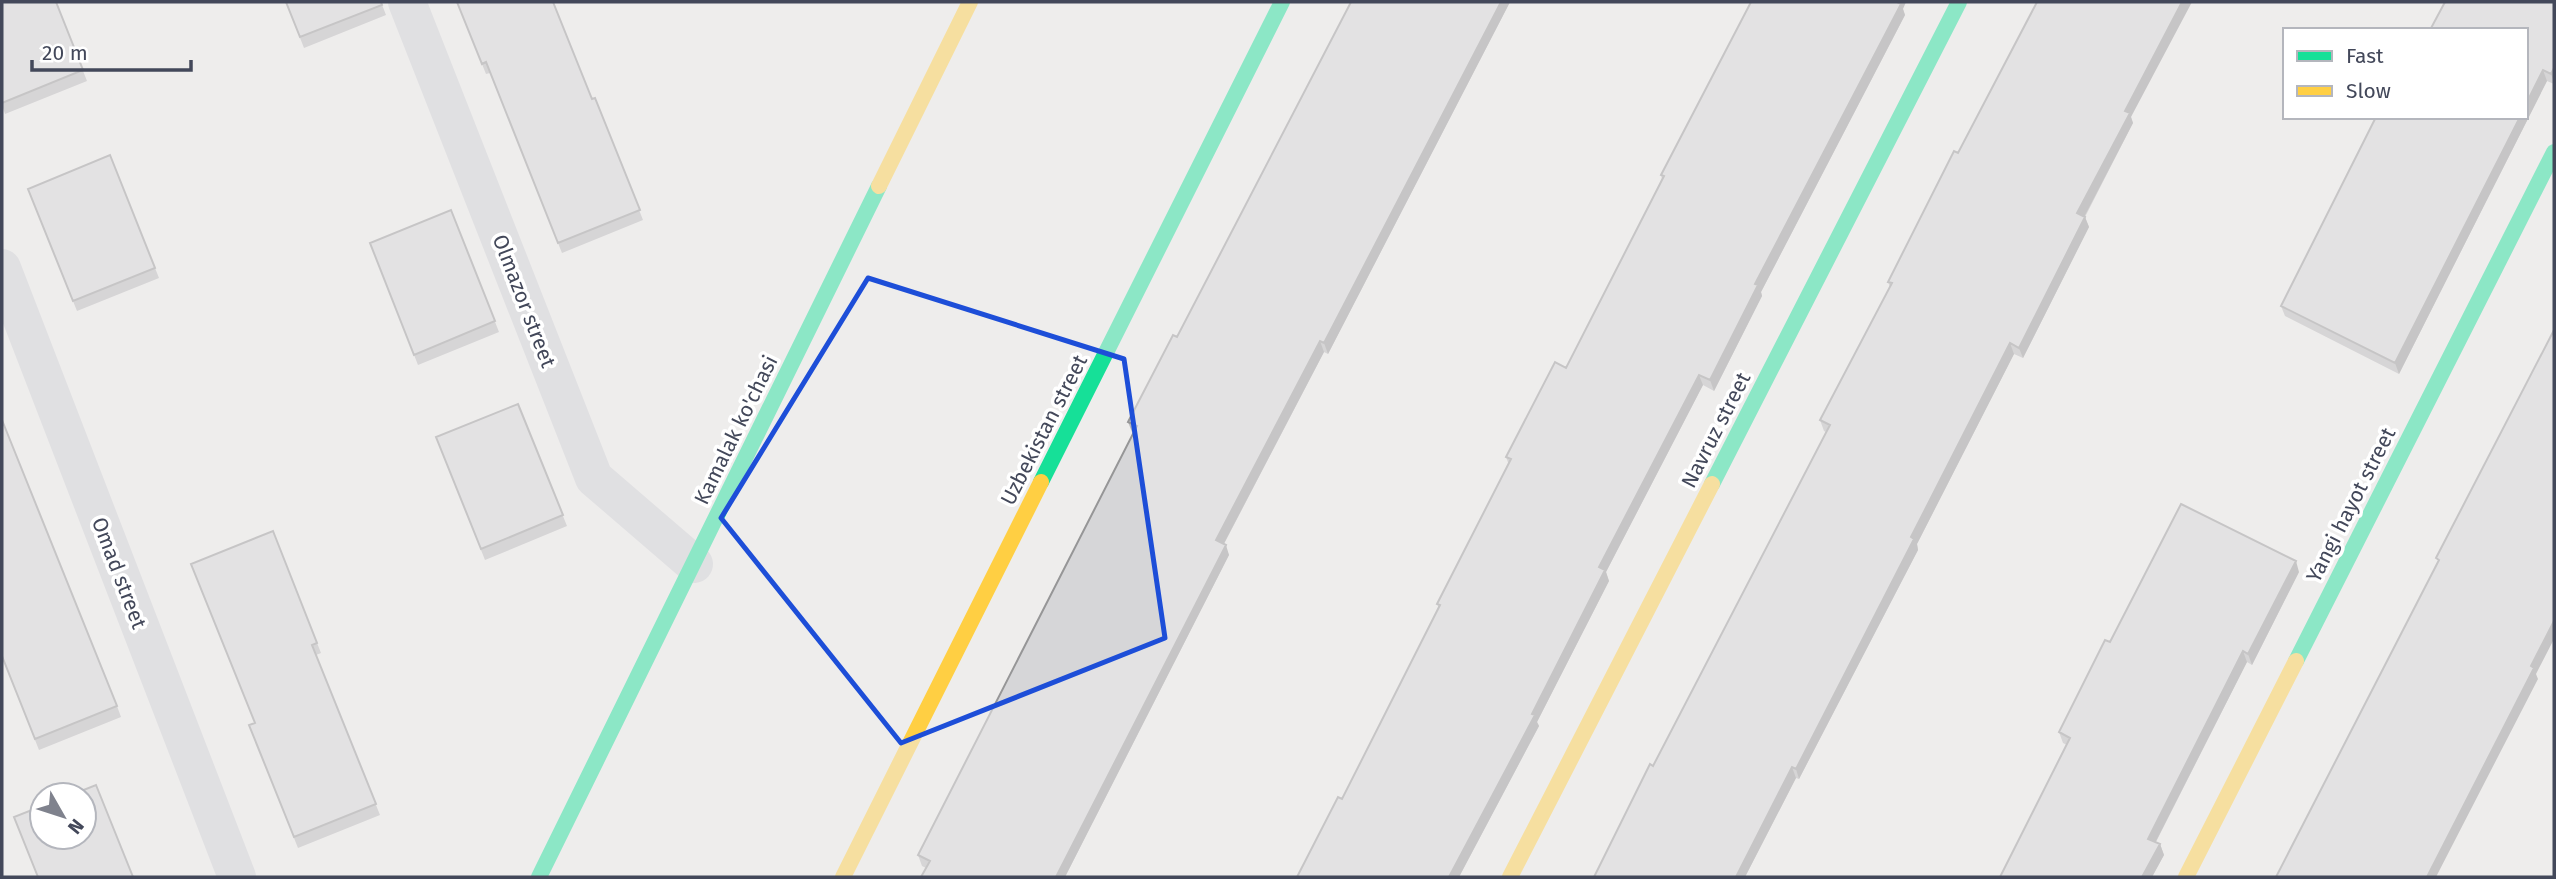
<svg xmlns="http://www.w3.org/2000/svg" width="2556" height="879" font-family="'Fira Sans',sans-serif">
<rect width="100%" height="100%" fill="#eeedec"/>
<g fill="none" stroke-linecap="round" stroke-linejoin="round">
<!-- street -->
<path stroke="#cfd1d5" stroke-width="38" d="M 407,2 L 594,478 L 694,564
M 2,268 L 237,877"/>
<!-- fast -->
<path stroke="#16e098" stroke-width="16" d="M 1041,482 L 1282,2
M 1712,484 L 1959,2
M 2296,661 L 2554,152
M 539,877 L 879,186"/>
<!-- slow -->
<path stroke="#ffcf43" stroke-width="16" d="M 879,186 L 970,2
M 843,877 L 1041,482
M 1510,877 L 1712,484
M 2186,877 L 2296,661"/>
</g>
<!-- wall -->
<path fill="#b8b8ba" d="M 2,2 L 56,2 L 87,81 L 5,114 L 2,105 Z
M 286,2 L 381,2 L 386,15 L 304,48 Z
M 457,2 L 592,99 L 595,98 L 643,220 L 562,253 L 490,73 L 486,74 Z
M 1351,2 L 1510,2 L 1328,354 L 1324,352 L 1224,544 L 1229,555 L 1065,877 L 921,877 L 926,868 L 922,866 L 918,855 L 1133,433 L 1132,432 L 1128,422 L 1177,337 Z
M 2554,2 L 2554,84 L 2547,81 L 2399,374 L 2285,316 L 2281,306 Z
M 1903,9 L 1905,15 L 1761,292 L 1762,296 L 1714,391 L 1703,385 L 1606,572 L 1609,581 L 1537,722 L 1539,726 L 1459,877 L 1297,877 L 1342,799 L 1439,608 L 1437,604 L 1509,465 L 1506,457 L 1566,368 L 1662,179 L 1661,175 Z
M 2131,117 L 2133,123 L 2085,217 L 2089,227 L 2023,358 L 2014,354 L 1917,544 L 1918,550 L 1799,779 L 1796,778 L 1745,877 L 1594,877 L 1653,766 L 1826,432 L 1824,431 L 1820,420 L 1890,287 L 1888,282 L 1958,153 Z
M 110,155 L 159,278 L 77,311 L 28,189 Z
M 451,210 L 499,332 L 418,365 L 370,243 Z
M 518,404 L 567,526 L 485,560 L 436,437 Z
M 273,531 L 321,653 L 316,655 L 380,815 L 298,848 L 249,725 L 254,723 Z
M 2299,572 L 2252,665 L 2247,662 L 2156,842 L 2160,844 L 2164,855 L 2152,877 L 2000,877 L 2067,745 L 2063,743 L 2059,732 L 2110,642 Z
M 2,657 L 117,706 L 121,717 L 39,750 Z"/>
<!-- shaded-wall -->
<path fill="#969697" d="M 1501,2 L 1510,2 L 1328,354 L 1324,343 Z
M 1897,2 L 1906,2 L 1903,9 L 1905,15 L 1761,292 L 1762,296 L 1714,391 L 1710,380 L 1755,284 Z
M 2182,2 L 2192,2 L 2131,117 L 2133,123 L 2081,223 L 2077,213 L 2125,111 Z
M 2554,68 L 2554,82 L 2551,74 Z
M 2543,70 L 2547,81 L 2399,374 L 2395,363 L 2520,117 L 2526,117 L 2526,104 Z
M 2085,217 L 2089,227 L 2023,358 L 2019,348 Z
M 1320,341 L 1324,352 L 1220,551 L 1216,540 Z
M 2010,343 L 2014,354 L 1917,544 L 1918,550 L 1799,779 L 1796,769 L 1911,537 Z
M 1699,375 L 1703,385 L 1606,572 L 1609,581 L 1537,722 L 1539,726 L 1459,877 L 1449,877 L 1532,714 L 1599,567 Z
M 1226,545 L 1229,555 L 1065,877 L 1056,877 Z
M 2296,561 L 2299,572 L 2252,665 L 2248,654 Z
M 2554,621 L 2554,639 L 2536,674 L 2538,679 L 2436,877 L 2427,877 L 2531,666 Z
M 2243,651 L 2247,662 L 2152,849 L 2148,839 Z
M 1792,767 L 1796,778 L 1745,877 L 1736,877 Z
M 2160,844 L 2164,855 L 2152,877 L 2142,877 Z"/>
<!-- building -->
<path fill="#d6d6d8" stroke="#969697" stroke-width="2" d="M 2,2 L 56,2 L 83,70 L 2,103 Z
M 286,2 L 381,2 L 382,5 L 300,37 Z
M 457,2 L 553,2 L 592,99 L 595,98 L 640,210 L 558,243 L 486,62 L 482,64 Z
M 1351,2 L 1501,2 L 1324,343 L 1320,341 L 1216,540 L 1226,545 L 1056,877 L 921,877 L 930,861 L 918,855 L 1137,426 L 1128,422 L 1173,335 L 1177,337 Z
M 1751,2 L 1897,2 L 1901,4 L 1755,284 L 1758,285 L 1710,380 L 1699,375 L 1599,567 L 1605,570 L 1532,714 L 1535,715 L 1449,877 L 1297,877 L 1338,797 L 1342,799 L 1440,605 L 1437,604 L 1511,459 L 1506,457 L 1555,362 L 1566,368 L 1664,176 L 1661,175 Z
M 2037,2 L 2182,2 L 2125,111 L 2130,113 L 2077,213 L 2085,217 L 2019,348 L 2010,343 L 1911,537 L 1914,539 L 1796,769 L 1792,767 L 1736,877 L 1594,877 L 1650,764 L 1653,766 L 1830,425 L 1820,420 L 1892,283 L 1888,282 L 1954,151 L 1958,153 Z
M 2445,2 L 2554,2 L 2554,68 L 2551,74 L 2543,70 L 2526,104 L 2526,30 L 2430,30 Z
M 2376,117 L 2520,117 L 2395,363 L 2281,306 Z
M 110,155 L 155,268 L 73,301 L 28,189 Z
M 451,210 L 495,321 L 414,355 L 370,243 Z
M 2554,330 L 2554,621 L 2531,666 L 2534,668 L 2427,877 L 2276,877 L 2439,560 L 2436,558 Z
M 518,404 L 563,515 L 481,549 L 436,437 Z
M 2,420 L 117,706 L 35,739 L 2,656 Z
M 2181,504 L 2296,561 L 2248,654 L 2243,651 L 2148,839 L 2160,844 L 2142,877 L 2000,877 L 2070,738 L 2059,732 L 2105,640 L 2110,642 Z
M 273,531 L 317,643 L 312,645 L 376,804 L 294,837 L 249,725 L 255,723 L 191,564 Z
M 96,785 L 133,877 L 38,877 L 14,817 L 42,806 L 42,837 L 84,837 L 84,795 L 71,795 Z"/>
<!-- marked area -->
<path d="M0 0H2556V879H0ZM 868,278 L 1124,359 L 1165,638 L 901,743 L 721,518 Z" fill="#eeedec" fill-opacity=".55" fill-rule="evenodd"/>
<path fill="none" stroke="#1d4ed8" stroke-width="5" stroke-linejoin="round" d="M 868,278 L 1124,359 L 1165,638 L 901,743 L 721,518 Z"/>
<g text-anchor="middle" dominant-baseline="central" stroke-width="7" stroke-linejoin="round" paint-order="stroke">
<!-- street labels -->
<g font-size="21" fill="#43485a" stroke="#fff">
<text transform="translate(524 301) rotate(69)">Olmazor street</text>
<text transform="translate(736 430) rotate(-64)">Kamalak ko'chasi</text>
<text transform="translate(1044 430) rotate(-63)">Uzbekistan street</text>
<text transform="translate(1716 430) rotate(-63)">Navruz street</text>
<text transform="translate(2351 505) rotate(-63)">Yangi hayot street</text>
<text transform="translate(119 573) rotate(69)">Omad street</text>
</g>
</g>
<!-- border -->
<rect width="2556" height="879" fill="none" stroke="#43485a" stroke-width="7"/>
<!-- legend -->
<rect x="2283" y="28" width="245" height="91" fill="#ffffff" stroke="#b4b6bd" stroke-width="2"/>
<rect x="2297" y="51" width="35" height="10" fill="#16e098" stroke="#b4b6bd" stroke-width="2"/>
<text x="2346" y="63" font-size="21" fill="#43485a">Fast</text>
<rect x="2297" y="86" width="35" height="10" fill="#ffcf43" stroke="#b4b6bd" stroke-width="2"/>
<text x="2346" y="98" font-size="21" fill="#43485a">Slow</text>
<!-- north arrow -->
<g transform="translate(63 816) rotate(129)"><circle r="33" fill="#ffffff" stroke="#b4b6bd" stroke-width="2"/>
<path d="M0-5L12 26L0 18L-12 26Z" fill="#7f828d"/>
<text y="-10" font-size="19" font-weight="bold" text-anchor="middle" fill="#43485a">N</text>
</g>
<!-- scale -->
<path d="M32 60v10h159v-10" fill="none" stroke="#43485a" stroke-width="3.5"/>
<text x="42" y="60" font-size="21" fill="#43485a" stroke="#ffffff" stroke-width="5" paint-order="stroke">20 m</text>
</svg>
